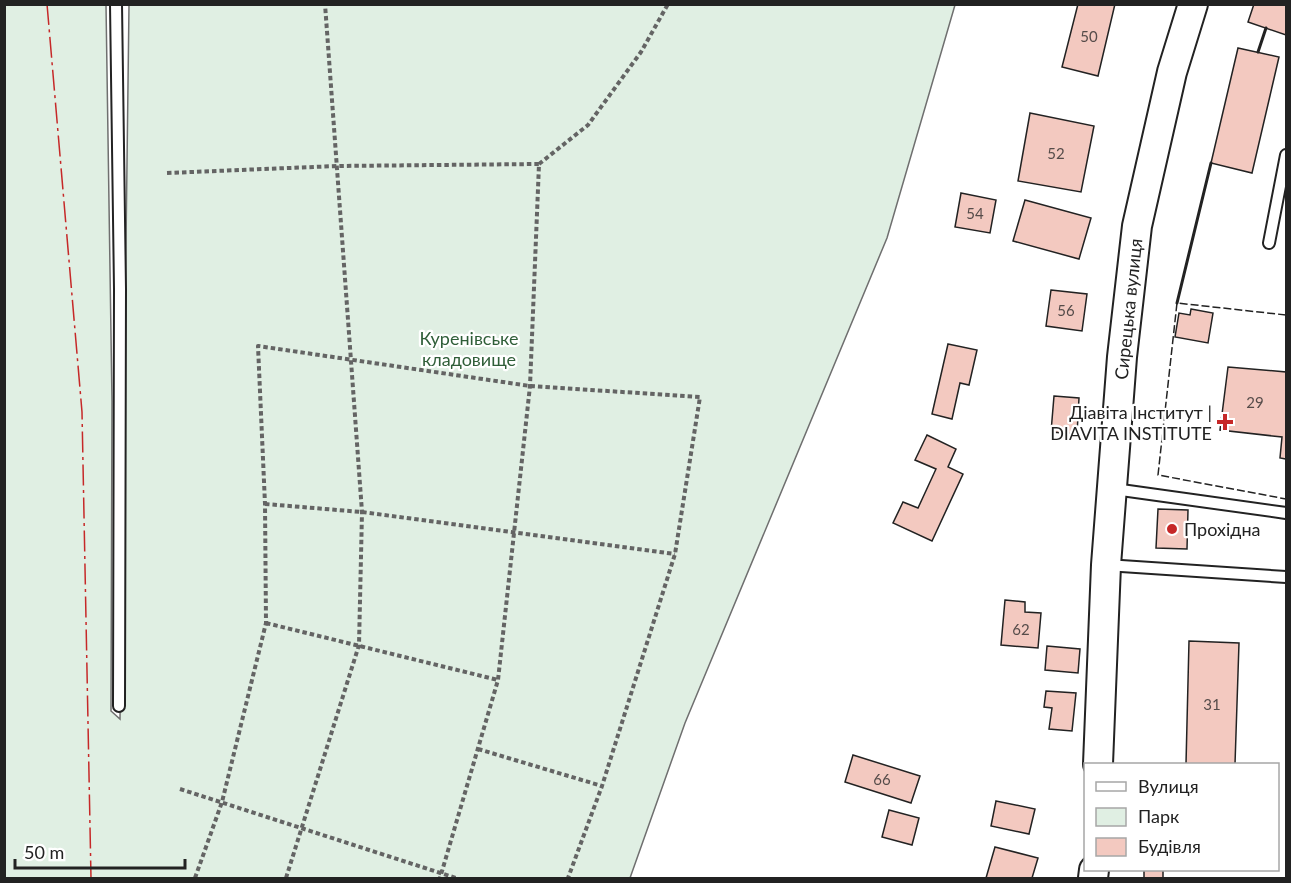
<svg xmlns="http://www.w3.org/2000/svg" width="1291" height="883" font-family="Lato,sans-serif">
<rect width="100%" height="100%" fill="#fff"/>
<!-- green -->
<path fill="#e0efe3" stroke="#6f6f6f" stroke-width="1.5" d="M 5,5 L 106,5 L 112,401 L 111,711 L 120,719 L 129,5 L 955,5 L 887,238 L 685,723 L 630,878 L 5,878 Z"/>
<!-- building -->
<path fill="#f3c9c0" stroke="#222" stroke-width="1.5" d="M 1078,4 L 1115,4 L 1098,76 L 1062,67 Z
M 1254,4 L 1286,4 L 1286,35 L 1248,22 Z
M 1238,48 L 1279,57 L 1252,173 L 1211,163 Z
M 1030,113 L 1094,126 L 1081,192 L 1018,181 Z
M 961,193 L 996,200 L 990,233 L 955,227 Z
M 1025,200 L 1091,218 L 1079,259 L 1013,241 Z
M 1051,290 L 1087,294 L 1082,331 L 1046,326 Z
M 1191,309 L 1213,313 L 1208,343 L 1175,337 L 1179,313 L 1190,315 Z
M 948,344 L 977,350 L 969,385 L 960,383 L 952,419 L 932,414 Z
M 1228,367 L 1286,372 L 1286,459 L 1280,458 L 1282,437 L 1220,430 Z
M 1054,396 L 1079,398 L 1077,434 L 1051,432 Z
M 927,435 L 956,449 L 948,467 L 963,474 L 932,541 L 893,523 L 903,502 L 918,508 L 936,469 L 915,460 Z
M 1158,509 L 1188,510 L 1187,549 L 1156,548 Z
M 1005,600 L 1025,602 L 1025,612 L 1041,613 L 1038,648 L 1001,645 Z
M 1189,641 L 1239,643 L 1235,764 L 1186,764 Z
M 1047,646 L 1080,649 L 1078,673 L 1045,670 Z
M 1046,691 L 1076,693 L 1072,731 L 1049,729 L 1052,708 L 1044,707 Z
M 853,755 L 920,776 L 911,803 L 845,782 Z
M 996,801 L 1035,809 L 1029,834 L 991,826 Z
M 889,810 L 919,818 L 912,845 L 882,837 Z
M 995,847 L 1038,858 L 1032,878 L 986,878 Z
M 1144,870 L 1163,870 L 1163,878 L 1144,878 Z"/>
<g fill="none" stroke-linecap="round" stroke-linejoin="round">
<defs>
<path id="service" d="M 116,4 L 120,289 L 119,706
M 1269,243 L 1286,155
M 1114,489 L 1286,513
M 1106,565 L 1286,577"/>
<path id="secondary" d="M 1098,764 L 1106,565 L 1122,357 L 1137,226 L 1172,72 L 1193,4
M 1093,878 L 1094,870"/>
</defs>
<!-- service casing -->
<use href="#service" stroke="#222" stroke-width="14"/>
<!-- secondary casing -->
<use href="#secondary" stroke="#222" stroke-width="32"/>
<!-- path -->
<path stroke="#646464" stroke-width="4" stroke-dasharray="4.5 3" stroke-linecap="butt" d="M 539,164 L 588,125 L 641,52 L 668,4
M 167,173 L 337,166 L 539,164 L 530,386 L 498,680 L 440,878
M 265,504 L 362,512 L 675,554
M 266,623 L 498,680
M 478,749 L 602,786
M 180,789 L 456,878
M 195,878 L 222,802 L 266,623 L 265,504 L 258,346 L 530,386 L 700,397 L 675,554 L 602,786 L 568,878
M 286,878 L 359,645 L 362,512 L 325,4"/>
<!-- service -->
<use href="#service" stroke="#fff" stroke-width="10"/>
<!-- secondary -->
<use href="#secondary" stroke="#fff" stroke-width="28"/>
<!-- fence -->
<path stroke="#222" stroke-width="1.5" stroke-dasharray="8 3" stroke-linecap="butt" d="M 1286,315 L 1177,303 L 1158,475 L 1286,499"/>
<!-- wall -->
<path stroke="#222" stroke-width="3" d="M 1258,52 L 1266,28
M 1177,303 L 1211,163"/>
<!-- power -->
<path stroke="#c62828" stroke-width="1.5" stroke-dasharray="21 4.5 3 4.5" stroke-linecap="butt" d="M 47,4 L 82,412 L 91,878"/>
</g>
<!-- markers -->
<g fill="#c62828" stroke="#fff" stroke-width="2">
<path d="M1222 413h6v6h6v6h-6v6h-6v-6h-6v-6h6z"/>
<circle cx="1172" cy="529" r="6"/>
</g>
<g text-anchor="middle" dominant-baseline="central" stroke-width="4.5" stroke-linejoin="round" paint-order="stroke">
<!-- number labels -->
<g font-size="15" fill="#564c4a">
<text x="1089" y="36">50</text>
<text x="1056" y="153">52</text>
<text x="975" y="213">54</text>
<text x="1066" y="310">56</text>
<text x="1255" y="402">29</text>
<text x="1021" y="629">62</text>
<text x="1212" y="704">31</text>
<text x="882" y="779">66</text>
</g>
<!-- street labels -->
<g font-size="18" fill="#222" stroke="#fff">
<text transform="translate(1128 309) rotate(-84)">Сирецька вулиця</text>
</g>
<!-- park labels -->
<g font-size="18" fill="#2f5e38" stroke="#fff">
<text x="469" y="338">Куренівське<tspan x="469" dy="21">кладовище</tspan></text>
</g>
<!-- poi labels -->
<g font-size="18" fill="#222" stroke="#fff" text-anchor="end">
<text x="1212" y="412">Діавіта Інститут |<tspan x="1212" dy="21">DIAVITA INSTITUTE</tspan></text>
<text x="1184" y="529" text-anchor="start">Прохідна</text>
</g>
</g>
<!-- border -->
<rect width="1291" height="883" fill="none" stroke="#222222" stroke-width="12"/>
<!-- legend -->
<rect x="1084" y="763" width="195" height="108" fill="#ffffff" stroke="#a7a7a7" stroke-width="1.5"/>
<rect x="1096" y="782" width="30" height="9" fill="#ffffff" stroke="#a7a7a7" stroke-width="1.5"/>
<text x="1138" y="793" font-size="18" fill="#222222">Вулиця</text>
<rect x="1096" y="808" width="30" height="18" fill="#e0efe3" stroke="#a7a7a7" stroke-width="1.5"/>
<text x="1138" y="823" font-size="18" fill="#222222">Парк</text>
<rect x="1096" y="838" width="30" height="18" fill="#f3c9c0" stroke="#a7a7a7" stroke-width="1.5"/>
<text x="1138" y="853" font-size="18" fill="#222222">Будівля</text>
<!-- scale -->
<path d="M15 859v9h170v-9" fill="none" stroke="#222222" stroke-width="3"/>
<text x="24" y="859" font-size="18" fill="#222222" stroke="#ffffff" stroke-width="4.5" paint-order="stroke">50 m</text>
</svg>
